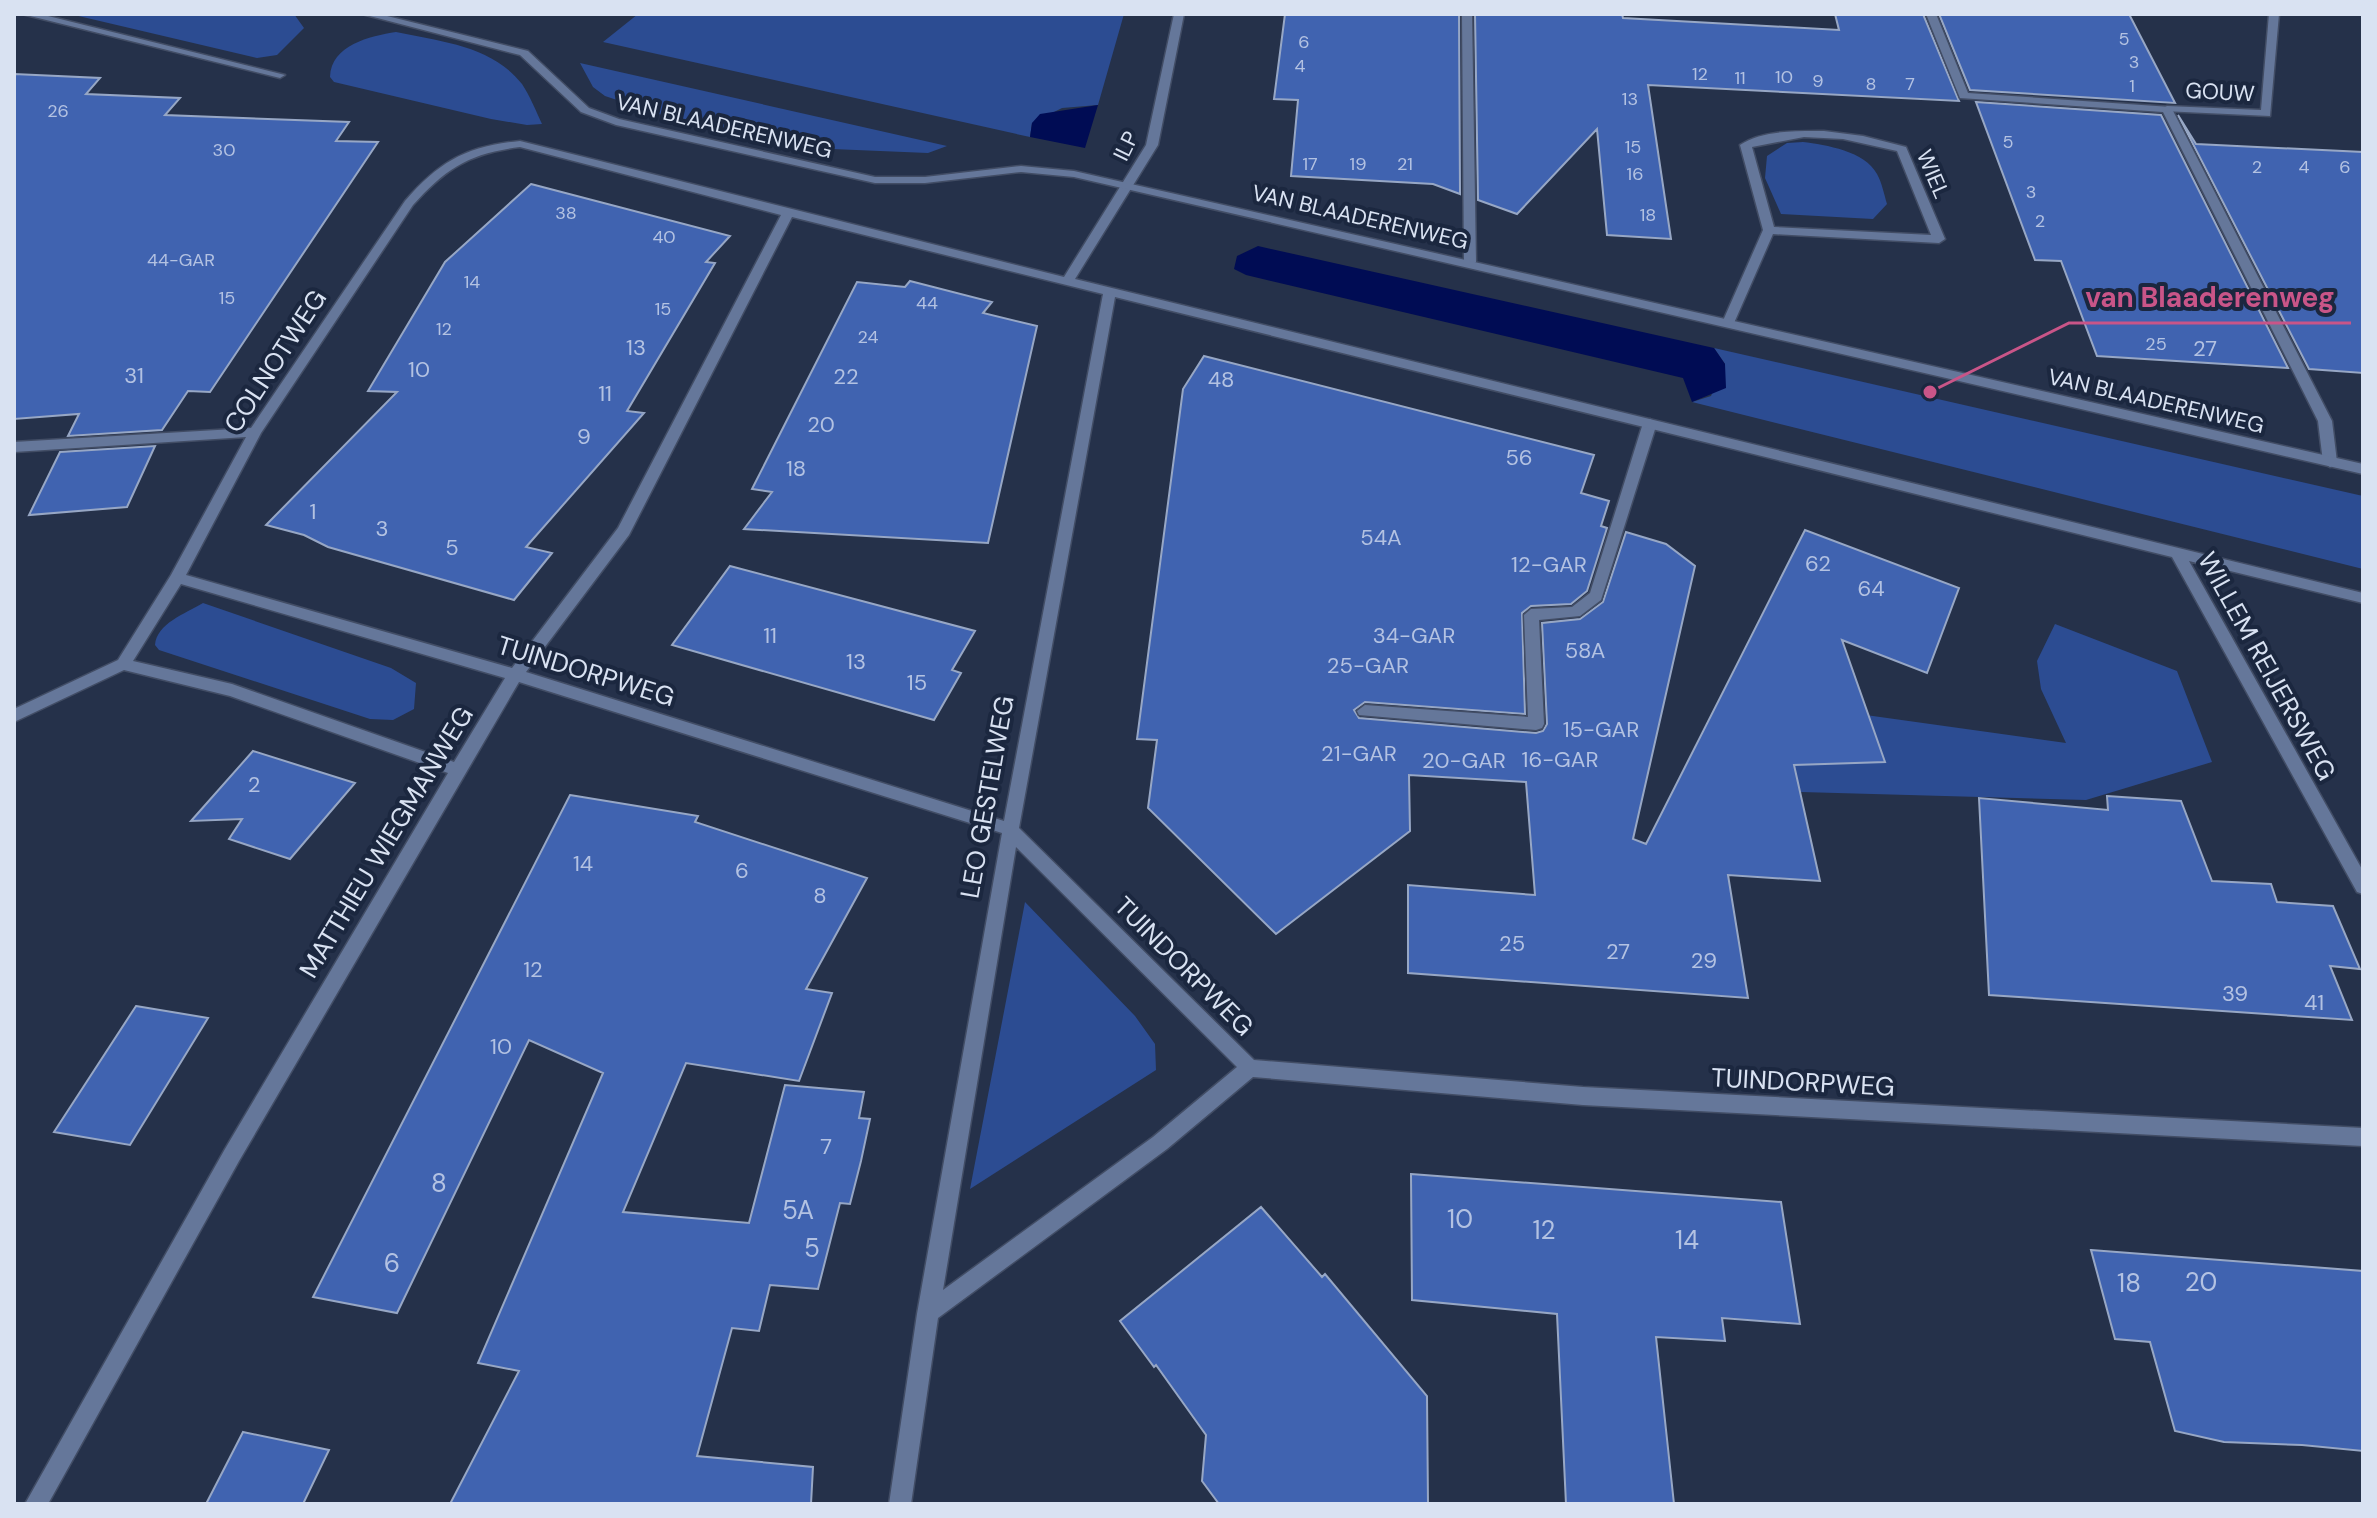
<svg xmlns="http://www.w3.org/2000/svg" width="2377" height="1518" font-family="'DM Sans',sans-serif">
<rect width="100%" height="100%" fill="#25314a"/>
<!-- green -->
<path fill="#2c4c92" d="M 70,14 L 294,14 L 304,28 L 277,55 L 257,58 Z
M 638,14 L 1124,14 L 1098,105 L 1062,108 L 1032,123 L 1030,137 L 603,42 Z
M 396,32 C 442,42 491,45 522,84 C 530,96 536,111 542,124 L 527,125 L 491,119 L 334,82 L 330,77 C 331,45 370,36 396,32 Z
M 580,63 L 947,146 L 928,153 L 808,148 L 668,117 L 605,96 L 593,87 Z
M 1803,142 C 1826,145 1865,151 1877,174 C 1882,183 1884,194 1887,204 L 1873,219 L 1781,214 L 1765,178 L 1767,156 L 1787,143 Z
M 1714,348 L 2363,496 L 2363,569 L 1692,402 L 1711,396 L 1725,364 Z
M 203,603 L 391,668 L 416,683 L 414,709 L 393,720 L 370,719 L 159,650 L 155,645 C 157,623 185,614 203,603 Z
M 2055,624 L 2177,671 L 2212,762 L 2086,800 L 1801,792 L 1766,701 L 2066,743 L 2041,689 L 2037,661 Z
M 1025,902 L 1135,1016 L 1155,1044 L 1156,1070 L 970,1189 Z"/>
<!-- water -->
<path fill="#000c54" d="M 1098,105 L 1085,148 L 1030,137 L 1032,123 L 1040,114 Z
M 1258,246 L 1714,348 L 1725,364 L 1726,388 L 1692,402 L 1683,378 L 1246,275 L 1234,269 L 1237,256 Z"/>
<!-- building -->
<path fill="#4063b0" stroke="#97a7c5" stroke-width="2" d="M 1285,14 L 1459,14 L 1460,194 L 1433,184 L 1291,176 L 1298,100 L 1274,99 Z
M 1475,14 L 1622,14 L 1623,18 L 1839,30 L 1835,14 L 1923,14 L 1959,101 L 1648,85 L 1671,239 L 1607,235 L 1597,129 L 1517,214 L 1478,200 Z
M 1939,14 L 2129,14 L 2175,103 L 1970,90 Z
M 14,74 L 100,78 L 86,94 L 180,98 L 165,115 L 349,122 L 336,141 L 378,142 L 210,392 L 188,391 L 162,430 L 68,436 L 79,414 L 14,419 Z
M 1976,102 L 2161,115 L 2288,368 L 2097,356 L 2061,261 L 2035,260 Z
M 2178,115 L 2196,144 L 2363,152 L 2363,373 L 2309,369 Z
M 531,184 L 730,236 L 706,262 L 715,263 L 627,411 L 644,413 L 526,547 L 552,553 L 514,600 L 328,547 L 304,535 L 266,525 L 397,392 L 368,391 L 445,262 Z
M 910,281 L 992,302 L 983,313 L 1037,326 L 988,543 L 744,529 L 772,492 L 752,489 L 857,282 L 905,287 Z
M 1204,356 L 1594,455 L 1581,493 L 1609,501 L 1601,526 L 1607,528 L 1587,591 L 1571,604 L 1531,606 L 1522,613 L 1525,714 L 1365,702 L 1354,710 L 1359,718 L 1536,733 L 1543,731 L 1547,724 L 1542,623 L 1580,619 L 1603,602 L 1626,532 L 1666,544 L 1695,566 L 1633,839 L 1646,844 L 1805,530 L 1959,588 L 1927,673 L 1842,640 L 1885,762 L 1794,765 L 1820,881 L 1728,875 L 1748,998 L 1408,973 L 1408,885 L 1535,895 L 1526,782 L 1409,775 L 1410,831 L 1276,934 L 1148,808 L 1157,740 L 1137,739 L 1183,389 Z
M 155,446 L 127,507 L 29,515 L 60,452 Z
M 730,566 L 975,631 L 952,670 L 961,673 L 934,720 L 672,645 Z
M 253,751 L 355,783 L 290,859 L 229,839 L 242,819 L 191,821 Z
M 570,795 L 698,816 L 695,822 L 867,878 L 806,989 L 832,993 L 799,1081 L 686,1063 L 623,1212 L 749,1223 L 785,1085 L 864,1092 L 859,1118 L 870,1119 L 861,1161 L 850,1204 L 840,1203 L 818,1289 L 770,1285 L 759,1331 L 732,1328 L 697,1456 L 813,1467 L 811,1504 L 450,1504 L 519,1371 L 478,1363 L 603,1073 L 529,1040 L 397,1313 L 313,1297 Z
M 2107,796 L 2181,801 L 2212,881 L 2271,884 L 2277,902 L 2333,906 L 2360,969 L 2330,966 L 2352,1020 L 1989,995 L 1979,798 L 2108,810 Z
M 136,1006 L 208,1018 L 130,1145 L 54,1132 Z
M 1411,1174 L 1781,1202 L 1800,1324 L 1722,1318 L 1725,1341 L 1656,1337 L 1674,1504 L 1566,1504 L 1557,1314 L 1412,1300 Z
M 1261,1207 L 1322,1277 L 1325,1274 L 1427,1396 L 1428,1504 L 1219,1504 L 1202,1481 L 1206,1435 L 1156,1365 L 1154,1367 L 1120,1321 Z
M 2091,1250 L 2363,1271 L 2363,1451 L 2302,1445 L 2224,1442 L 2175,1431 L 2150,1342 L 2115,1339 Z
M 243,1432 L 329,1450 L 303,1504 L 206,1504 Z"/>
<g fill="none" stroke-linecap="round" stroke-linejoin="round">
<defs>
<path id="service" d="M 1462,14 L 1472,14 L 1476,262 L 1470,266 L 1464,262 Z
M 1926,14 L 1936,14 L 1968,93 L 2171,107 L 2332,421 L 2337,462 L 2335,465 L 2330,467 L 2323,462 L 2318,421 L 2163,112 L 1960,98 Z
M 1650,419 L 1657,423 L 1601,600 L 1580,616 L 1539,620 L 1544,724 L 1542,728 L 1536,730 L 1359,715 L 1357,711 L 1365,705 L 1528,717 L 1524,615 L 1531,609 L 1572,607 L 1590,593 L 1643,423 Z"/>
<path id="minor" d="M 22,14 L 40,14 L 285,75 L 280,78 Z
M 1174,14 L 1184,14 L 1158,145 L 1075,279 L 2363,593 L 2363,603 L 2189,561 L 2363,871 L 2363,894 L 2357,892 L 2172,557 L 1115,297 L 1019,828 L 1254,1060 L 1583,1087 L 2363,1128 L 2363,1146 L 1583,1105 L 1253,1077 L 1167,1149 L 938,1318 L 911,1504 L 889,1504 L 917,1314 L 1002,833 L 519,682 L 239,1161 L 48,1504 L 25,1504 L 225,1149 L 448,773 L 230,696 L 124,670 L 14,722 L 14,709 L 118,660 L 171,575 L 246,437 L 14,452 L 14,442 L 251,428 L 405,201 C 440,161 467,146 520,141 L 1064,277 L 1146,145 ZM 520,147 L 781,215 L 618,528 L 512,668 L 186,575 L 261,433 L 413,205 C 446,168 470,153 520,147 ZM 792,217 L 1103,294 L 1004,821 L 526,672 L 629,535 ZM 181,584 L 505,678 L 454,762 L 232,684 L 133,661 ZM 1016,847 L 1237,1067 L 1153,1137 L 943,1290 Z
M 2269,14 L 2279,14 L 2270,116 L 2163,111 L 2162,109 L 2167,106 L 2261,110 Z
M 1824,131 L 1863,136 L 1906,147 L 1945,239 L 1939,243 L 1773,234 L 1734,323 L 1728,327 L 1724,326 L 1722,323 L 1763,230 L 1740,145 C 1762,130 1797,131 1824,131 ZM 1804,137 L 1843,139 L 1897,151 L 1931,235 L 1774,227 L 1752,147 Z"/>
<path id="tertiary" d="M 362,14 L 379,14 L 528,51 L 589,108 L 619,119 L 875,177 L 925,177 L 1021,166 L 1074,171 L 2363,464 L 2363,474 L 1074,177 L 1021,172 L 925,183 L 875,183 L 616,125 L 581,112 L 520,55 Z"/>
</defs>
<!-- service casing -->
<use href="#service" stroke="#424d65" stroke-width="3"/>
<!-- minor casing -->
<use href="#minor" stroke="#424d65" stroke-width="3"/>
<!-- tertiary casing -->
<use href="#tertiary" stroke="#424d65" stroke-width="3"/>
<!-- service -->
<use href="#service" fill="#65779a" fill-rule="evenodd"/>
<!-- minor -->
<use href="#minor" fill="#65779a" fill-rule="evenodd"/>
<!-- tertiary -->
<use href="#tertiary" fill="#65779a" fill-rule="evenodd"/>
</g>
<g text-anchor="middle" dominant-baseline="central" stroke-width="8" stroke-linejoin="round" paint-order="stroke">
<!-- far-number labels -->
<g font-size="18" fill="#b3c2e2">
<text x="2124" y="39">5</text>
<text x="1304" y="42">6</text>
<text x="2134" y="62">3</text>
<text x="1300" y="66">4</text>
<text x="1700" y="74">12</text>
<text x="1784" y="77">10</text>
<text x="1740" y="78">11</text>
<text x="1818" y="81">9</text>
<text x="1871" y="84">8</text>
<text x="1910" y="84">7</text>
<text x="2132" y="86">1</text>
<text x="1630" y="99">13</text>
<text x="58" y="111">26</text>
<text x="2008" y="142">5</text>
<text x="1633" y="147">15</text>
<text x="224" y="150">30</text>
<text x="1310" y="164">17</text>
<text x="1358" y="164">19</text>
<text x="1405" y="164">21</text>
<text x="2257" y="167">2</text>
<text x="2304" y="167">4</text>
<text x="2345" y="167">6</text>
<text x="1635" y="174">16</text>
<text x="2031" y="192">3</text>
<text x="566" y="213">38</text>
<text x="1648" y="215">18</text>
<text x="2040" y="221">2</text>
<text x="664" y="237">40</text>
<text x="181" y="260">44-GAR</text>
<text x="472" y="282">14</text>
<text x="227" y="298">15</text>
<text x="927" y="303">44</text>
<text x="663" y="309">15</text>
<text x="444" y="329">12</text>
<text x="868" y="337">24</text>
<text x="2156" y="344">25</text>
</g>
<!-- far-street labels -->
<g font-size="22" fill="#d9e2f2" stroke="#1b273f">
<text transform="translate(2220 92) rotate(3)">GOUW</text>
<text transform="translate(724 126) rotate(13)">VAN BLAADERENWEG</text>
<text transform="translate(1126 146) rotate(-64)">ILP</text>
<text transform="translate(1933 174) rotate(67)">WIEL</text>
<text transform="translate(1360 217) rotate(13)">VAN BLAADERENWEG</text>
<text transform="translate(2156 401) rotate(13)">VAN BLAADERENWEG</text>
</g>
<!-- number labels -->
<g font-size="22" fill="#b3c2e2">
<text x="636" y="347">13</text>
<text x="2205" y="348">27</text>
<text x="419" y="369">10</text>
<text x="134" y="375">31</text>
<text x="846" y="376">22</text>
<text x="1221" y="379">48</text>
<text x="605" y="393">11</text>
<text x="821" y="424">20</text>
<text x="584" y="436">9</text>
<text x="1519" y="457">56</text>
<text x="796" y="468">18</text>
<text x="313" y="511">1</text>
<text x="382" y="528">3</text>
<text x="1381" y="537">54A</text>
<text x="452" y="547">5</text>
<text x="1818" y="563">62</text>
<text x="1549" y="564">12-GAR</text>
<text x="1871" y="588">64</text>
<text x="770" y="635">11</text>
<text x="1414" y="635">34-GAR</text>
<text x="1585" y="650">58A</text>
<text x="856" y="661">13</text>
<text x="1368" y="665">25-GAR</text>
<text x="917" y="682">15</text>
<text x="1601" y="729">15-GAR</text>
<text x="1359" y="753">21-GAR</text>
<text x="1560" y="759">16-GAR</text>
<text x="1464" y="760">20-GAR</text>
<text x="254" y="784">2</text>
<text x="583" y="863">14</text>
<text x="742" y="870">6</text>
<text x="820" y="895">8</text>
<text x="1512" y="943">25</text>
<text x="1618" y="951">27</text>
<text x="1704" y="960">29</text>
<text x="533" y="969">12</text>
<text x="2235" y="993">39</text>
<text x="2314" y="1002">41</text>
<text x="501" y="1046">10</text>
<text x="826" y="1146">7</text>
</g>
<!-- street labels -->
<g font-size="26" fill="#d9e2f2" stroke="#1b273f">
<text transform="translate(275 361) rotate(-57)">COLNOTWEG</text>
<text transform="translate(2267 666) rotate(61)">WILLEM REIJERSWEG</text>
<text transform="translate(586 671) rotate(17)">TUINDORPWEG</text>
<text transform="translate(987 797) rotate(-80)">LEO GESTELWEG</text>
<text transform="translate(386 842) rotate(-59)">MATTHIEU WIEGMANWEG</text>
<text transform="translate(1184 966) rotate(45)">TUINDORPWEG</text>
<text transform="translate(1803 1082) rotate(3)">TUINDORPWEG</text>
</g>
<!-- near-number labels -->
<g font-size="26" fill="#b3c2e2">
<text x="439" y="1183">8</text>
<text x="798" y="1210">5A</text>
<text x="1460" y="1219">10</text>
<text x="1544" y="1230">12</text>
<text x="1687" y="1240">14</text>
<text x="812" y="1248">5</text>
<text x="392" y="1263">6</text>
<text x="2201" y="1282">20</text>
<text x="2129" y="1283">18</text>
</g>
</g>
<!-- callouts -->
<path fill="none" stroke="#c95588" stroke-width="3" d="M1930 392L2069 323H2351"/>
<circle fill="#c95588" stroke="#1b273f" stroke-width="3" cx="1930" cy="392" r="8"/>
<g font-size="28" text-anchor="middle" font-weight="bold" fill="#c95588" stroke="#1b273f" stroke-width="8" stroke-linejoin="round" paint-order="stroke">
<text x="2210" y="307">van Blaaderenweg</text>
</g>
<!-- border -->
<rect width="2377" height="1518" fill="none" stroke="#d9e2f2" stroke-width="32"/>
</svg>
